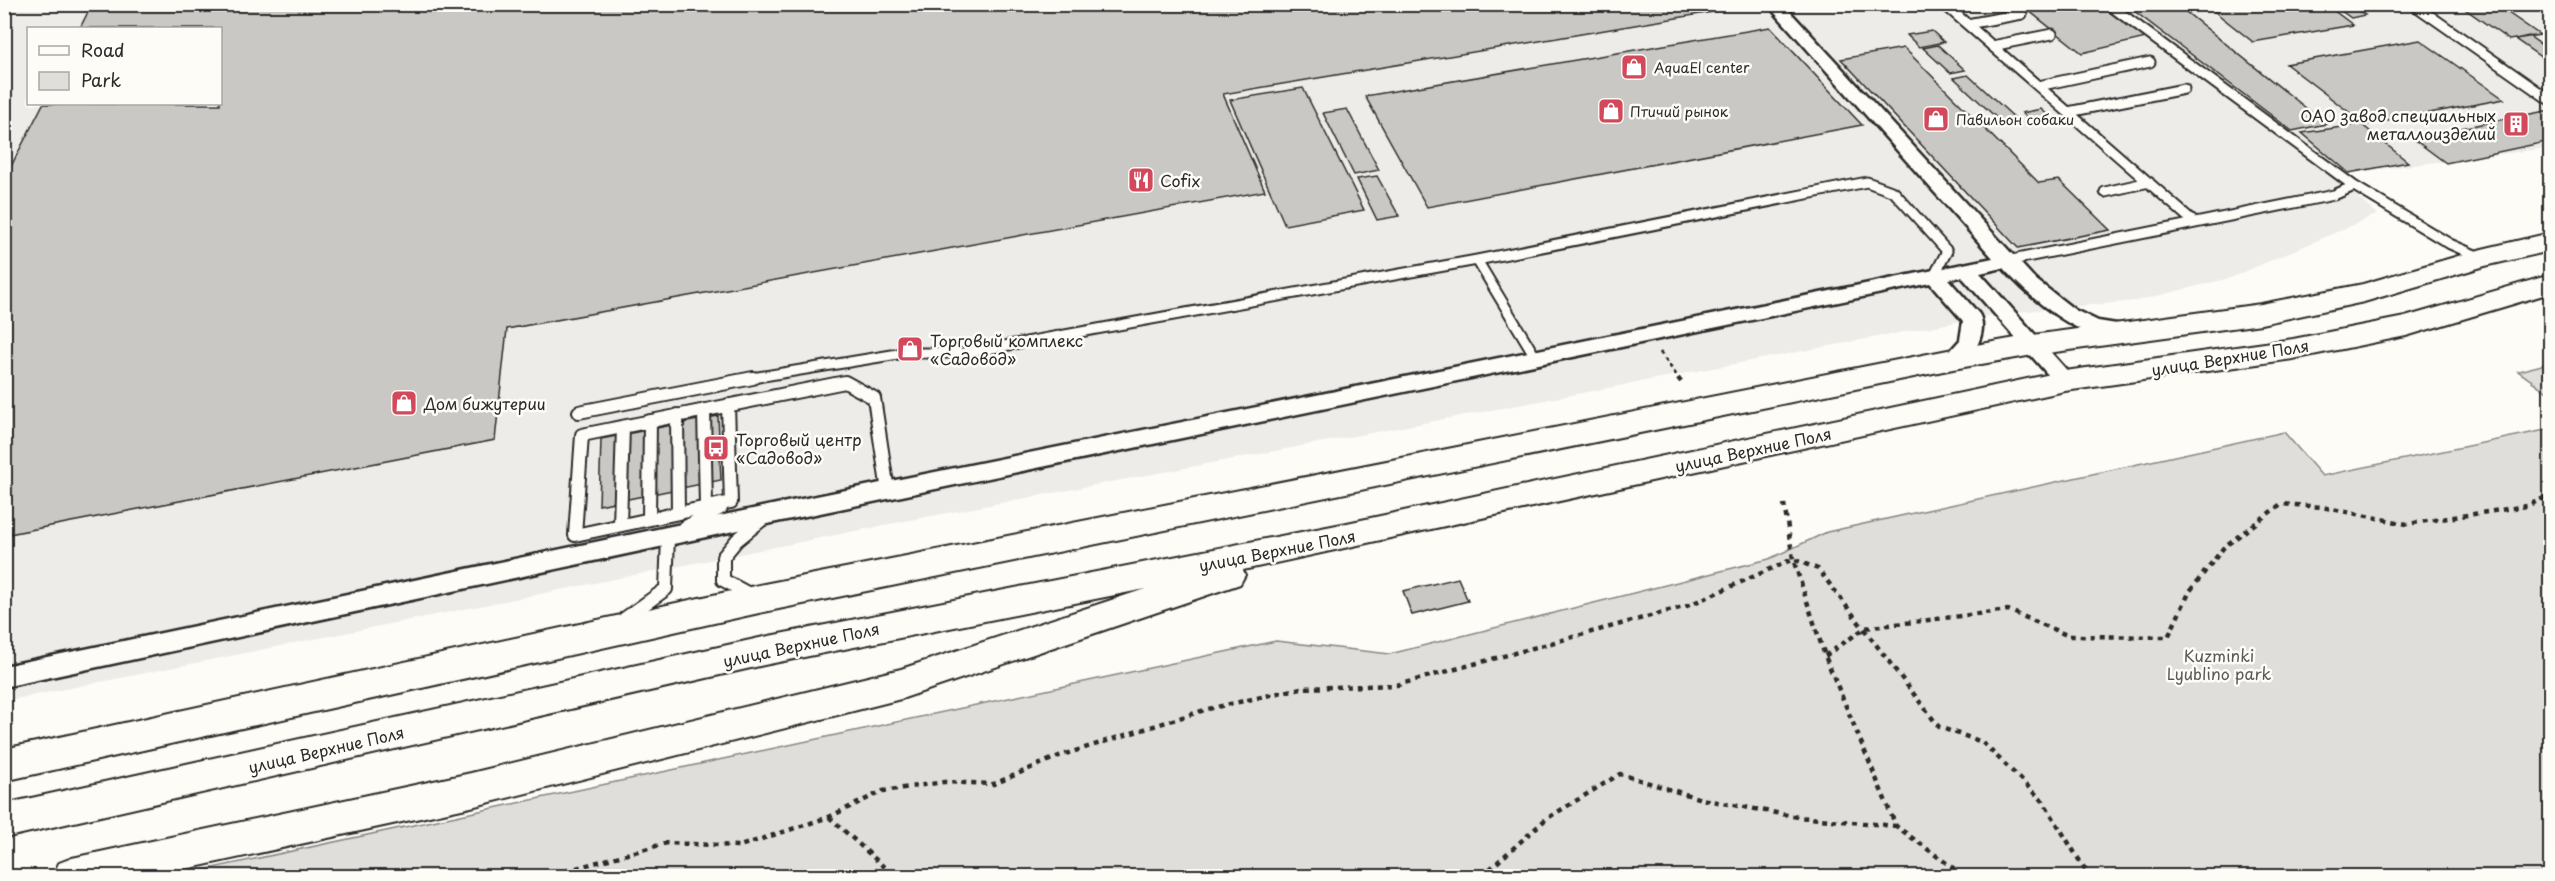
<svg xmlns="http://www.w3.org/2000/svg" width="2555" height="881" font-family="'Playpen Sans',sans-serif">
<rect width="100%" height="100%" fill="#fdfcf7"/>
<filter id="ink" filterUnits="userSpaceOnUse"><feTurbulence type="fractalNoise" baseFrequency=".0167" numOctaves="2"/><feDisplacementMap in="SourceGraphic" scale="12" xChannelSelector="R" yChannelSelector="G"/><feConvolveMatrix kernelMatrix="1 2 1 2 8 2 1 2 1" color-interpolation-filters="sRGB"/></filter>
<g filter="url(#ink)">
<!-- built -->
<path fill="#edece8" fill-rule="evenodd" d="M 5,5 L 2550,5 L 2550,148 L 2349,173 L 2359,199 L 2378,214 L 2230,278 L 2136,301 L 2004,313 L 905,521 L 5,701 ZM 28,28 L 220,28 L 220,104 L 28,104 Z"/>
<!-- green -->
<path fill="#dfdeda" stroke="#858482" stroke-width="1.5" d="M 2550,363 L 2550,394 L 2518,371 Z
M 2550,429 L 2550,876 L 175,876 L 1276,641 L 1390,654 L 1769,559 L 1827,532 L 2284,432 L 2322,476 Z"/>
<!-- building -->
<path fill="#c9c8c4" stroke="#2b2b2b" stroke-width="1.5" d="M 92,4 L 1760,4 L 1223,94 L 1265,191 L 507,329 L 495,440 L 4,535 L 4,180 L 43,104 L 220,104 L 220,28 L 80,28 Z
M 2013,4 L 2100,4 L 2146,38 L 2082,53 L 2024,7 L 2018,8 Z
M 2125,4 L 2176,4 L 2326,124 L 2292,131 Z
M 2205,4 L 2325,4 L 2353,25 L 2253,42 Z
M 2349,4 L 2365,15 L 2351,18 L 2333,5 Z
M 2458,4 L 2495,4 L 2540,35 L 2509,40 Z
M 1770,27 L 1862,125 L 1427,207 L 1365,96 Z
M 1932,31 L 1944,42 L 1919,47 L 1907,35 Z
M 2529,36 L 2550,51 L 2550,59 L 2545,60 L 2515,39 Z
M 2420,40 L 2504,99 L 2366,125 L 2286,64 Z
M 1938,45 L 1965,70 L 1950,73 L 1923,48 Z
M 1904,48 L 2039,183 L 2059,180 L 2110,230 L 2018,248 L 1841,59 Z
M 1968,75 L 2017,120 L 2002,123 L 1954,78 Z
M 1303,88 L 1364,210 L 1285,225 L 1230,100 Z
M 1347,109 L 1379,170 L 1354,175 L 1323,113 Z
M 2041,109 L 2050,117 L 2031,121 L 2022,113 Z
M 2550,110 L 2550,141 L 2446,163 L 2412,138 Z
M 2361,124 L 2408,162 L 2349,173 L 2302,133 Z
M 1377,176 L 1399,216 L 1377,220 L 1357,179 Z
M 718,416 L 721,480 L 599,505 L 601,439 Z
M 1458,578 L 1468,601 L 1412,615 L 1403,591 Z"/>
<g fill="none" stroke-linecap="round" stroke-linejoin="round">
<defs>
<path id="service-far1" d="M 1944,4 L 2195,223
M 2108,4 L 2354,186 L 2450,244 L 2482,258
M 2413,4 L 2550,100
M 1967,24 L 2022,14
M 1992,46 L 2052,34
M 2038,86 L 2150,62
M 2068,112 L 2184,89
M 2105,192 L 2149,182
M 1477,260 L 1536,358
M 2007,261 L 2334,195 L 2354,186
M 746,379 L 904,353 L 965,353 L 1477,260 L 1867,182 L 1894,192 L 1947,251 L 1934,276"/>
<path id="service" d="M 728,405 L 731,502
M 704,410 L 706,507
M 579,412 L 753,378
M 677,415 L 678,513
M 731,502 L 575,535 L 582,435 L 845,382 L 874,398 L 888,491
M 649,519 L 650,421
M 620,525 L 623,427
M 685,527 L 721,508
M 751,595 L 723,580 L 723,557 L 737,540 L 764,518
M 624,619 L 666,589 L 668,537 L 671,535"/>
<path id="minor" d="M 1767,4 L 1783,4 L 2035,279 L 2075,310 L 2098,321 L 2129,326 L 2132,331 L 2129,336 C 2086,348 2029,297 2003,268 L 1980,273 L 2072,376 L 2075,381 L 2072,386 L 2065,388 L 2058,386 L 1962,277 L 1948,279 L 1979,314 C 1990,333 1969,371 1946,364 L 1943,359 L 1960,340 L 1963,321 L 1930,283 L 767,524 L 4,687 L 4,666 L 767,506 L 1993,258 Z"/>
<path id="secondary" d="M 2550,233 L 2550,251 L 2485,266 L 2364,302 L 2261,324 L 2033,355 L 1953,369 L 759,613 L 4,781 L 4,749 L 759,585 L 1953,349 L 2033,335 L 2261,304 L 2363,284 L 2482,249 Z
M 2550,275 L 2550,293 L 2406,336 L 2293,359 L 2065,391 L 1243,570 L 1245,575 L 1240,584 L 901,699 L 471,807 L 153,876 L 53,876 L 59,863 L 72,858 L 471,773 L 901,669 L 1145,589 L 764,665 L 4,838 L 4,804 L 764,637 L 1347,523 L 2065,371 L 2293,339 L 2405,317 Z"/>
</defs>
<!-- service-far1 casing -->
<use href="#service-far1" stroke="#2b2b2b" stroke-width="13"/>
<!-- service casing -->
<use href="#service" stroke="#2b2b2b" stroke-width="16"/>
<!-- minor casing -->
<use href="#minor" stroke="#2b2b2b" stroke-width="5"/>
<!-- secondary casing -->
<use href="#secondary" stroke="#2b2b2b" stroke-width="4"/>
<!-- path-far1 -->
<path stroke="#2b2b2b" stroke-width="3" stroke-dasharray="4 4" stroke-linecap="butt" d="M 1660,352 L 1679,379"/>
<!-- path -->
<path stroke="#2b2b2b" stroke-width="4.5" stroke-dasharray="5 5" stroke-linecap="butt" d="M 1678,378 L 1684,386
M 1784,504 L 1793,559 L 1825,656 L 1896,826 L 1964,876
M 1825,656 L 1865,628 L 2008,610 L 2069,636 L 2168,637 L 2190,591 L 2224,547 L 2281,504 L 2322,507 L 2407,524 L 2527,506 L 2550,495
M 829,817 L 894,876
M 547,876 L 667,843 L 740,846 L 829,817 L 883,791 L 944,782 L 994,784 L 1059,756 L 1208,709 L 1301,688 L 1397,685 L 1687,606 L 1793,559 L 1818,569 L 1939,727 L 1982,742 L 2043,801 L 2089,876
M 1482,876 L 1546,819 L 1620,774 L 1701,799 L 1798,817 L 1896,826"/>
<!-- service-far1 -->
<use href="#service-far1" stroke="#fdfcf7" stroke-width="9"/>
<!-- service -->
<use href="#service" stroke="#fdfcf7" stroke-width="12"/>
<!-- minor -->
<use href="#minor" fill="#fdfcf7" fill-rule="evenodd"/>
<!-- secondary -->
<use href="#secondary" fill="#fdfcf7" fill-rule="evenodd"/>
</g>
</g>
<!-- icons -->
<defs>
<symbol id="shop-square" viewBox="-11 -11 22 22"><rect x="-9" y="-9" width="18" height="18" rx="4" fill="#d1495b" stroke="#fdfcf7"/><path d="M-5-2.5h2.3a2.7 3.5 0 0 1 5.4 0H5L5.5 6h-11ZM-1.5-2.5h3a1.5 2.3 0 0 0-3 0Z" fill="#fff"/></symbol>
<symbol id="building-square" viewBox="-11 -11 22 22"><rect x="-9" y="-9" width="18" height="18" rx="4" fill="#d1495b" stroke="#fdfcf7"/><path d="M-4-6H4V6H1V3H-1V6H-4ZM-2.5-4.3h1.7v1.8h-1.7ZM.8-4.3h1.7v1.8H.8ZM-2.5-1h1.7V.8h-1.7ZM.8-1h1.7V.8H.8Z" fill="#fff"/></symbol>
<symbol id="restaurant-square" viewBox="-11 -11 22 22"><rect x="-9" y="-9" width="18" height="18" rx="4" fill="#d1495b" stroke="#fdfcf7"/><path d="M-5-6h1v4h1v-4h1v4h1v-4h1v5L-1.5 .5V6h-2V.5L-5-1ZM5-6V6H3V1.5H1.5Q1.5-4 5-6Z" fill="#fff"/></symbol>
<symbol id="bus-square" viewBox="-11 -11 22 22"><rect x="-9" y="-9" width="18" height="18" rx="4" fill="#d1495b" stroke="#fdfcf7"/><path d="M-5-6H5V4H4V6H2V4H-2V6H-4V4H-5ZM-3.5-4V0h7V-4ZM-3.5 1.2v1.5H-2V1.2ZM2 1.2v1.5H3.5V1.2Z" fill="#fff"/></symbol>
</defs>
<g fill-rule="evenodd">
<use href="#shop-square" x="1619" y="52" width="30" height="30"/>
<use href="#shop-square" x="1596" y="96" width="30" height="30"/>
<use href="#shop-square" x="1921" y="104" width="30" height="30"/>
<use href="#building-square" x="2501" y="109" width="30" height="30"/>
<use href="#restaurant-square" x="1126" y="165" width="30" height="30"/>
<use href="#shop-square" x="895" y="334" width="30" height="30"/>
<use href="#shop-square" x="389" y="388" width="30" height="30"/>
<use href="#bus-square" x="701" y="433" width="30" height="30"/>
</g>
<g text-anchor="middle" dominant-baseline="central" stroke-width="5" stroke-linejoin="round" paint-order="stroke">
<!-- far-poi labels -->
<g font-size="14" fill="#2b2b2b" stroke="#fdfcf7" text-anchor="start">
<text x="1654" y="67">AquaEl center</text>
<text x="1630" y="111">Птичий рынок</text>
<text x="1956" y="119">Павильон собаки</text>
</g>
<!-- poi labels -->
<g font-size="16" fill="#2b2b2b" stroke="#fdfcf7" text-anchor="start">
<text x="2496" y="115" text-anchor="end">ОАО завод специальных<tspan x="2496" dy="18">металлоизделий</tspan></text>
<text x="1160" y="180">Cofix</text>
<text x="930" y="340">Торговый комплекс<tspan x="930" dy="18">«Садовод»</tspan></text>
<text x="424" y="403">Дом бижутерии</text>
<text x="736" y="439">Торговый центр<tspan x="736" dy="18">«Садовод»</tspan></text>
</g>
<!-- street labels -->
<g font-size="16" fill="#2b2b2b" stroke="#fdfcf7">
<text transform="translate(2230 357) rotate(-9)">улица Верхние Поля</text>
<text transform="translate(1753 449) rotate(-12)">улица Верхние Поля</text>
<text transform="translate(1277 550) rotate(-11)">улица Верхние Поля</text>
<text transform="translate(801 644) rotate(-12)">улица Верхние Поля</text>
<text transform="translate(326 749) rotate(-13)">улица Верхние Поля</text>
</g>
<!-- park labels -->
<g font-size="16" fill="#585857" stroke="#fdfcf7">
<text x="2219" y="655">Kuzminki<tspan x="2219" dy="18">Lyublino park</tspan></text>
</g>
</g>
<!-- margin -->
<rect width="2555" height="881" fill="none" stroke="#fdfcf7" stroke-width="24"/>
<rect x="12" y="12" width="2531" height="857" fill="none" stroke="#2b2b2b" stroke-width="2" filter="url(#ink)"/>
<!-- legend -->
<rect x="27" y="27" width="195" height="78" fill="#fdfcf7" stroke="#a9a8a5" stroke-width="1.5"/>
<rect x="39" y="46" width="30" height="9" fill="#fdfcf7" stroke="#a9a8a5" stroke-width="1.5"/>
<text x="81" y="57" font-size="18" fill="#2b2b2b">Road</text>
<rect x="39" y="72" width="30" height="18" fill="#dfdeda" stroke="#a9a8a5" stroke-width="1.5"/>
<text x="81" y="87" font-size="18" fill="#2b2b2b">Park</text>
</svg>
